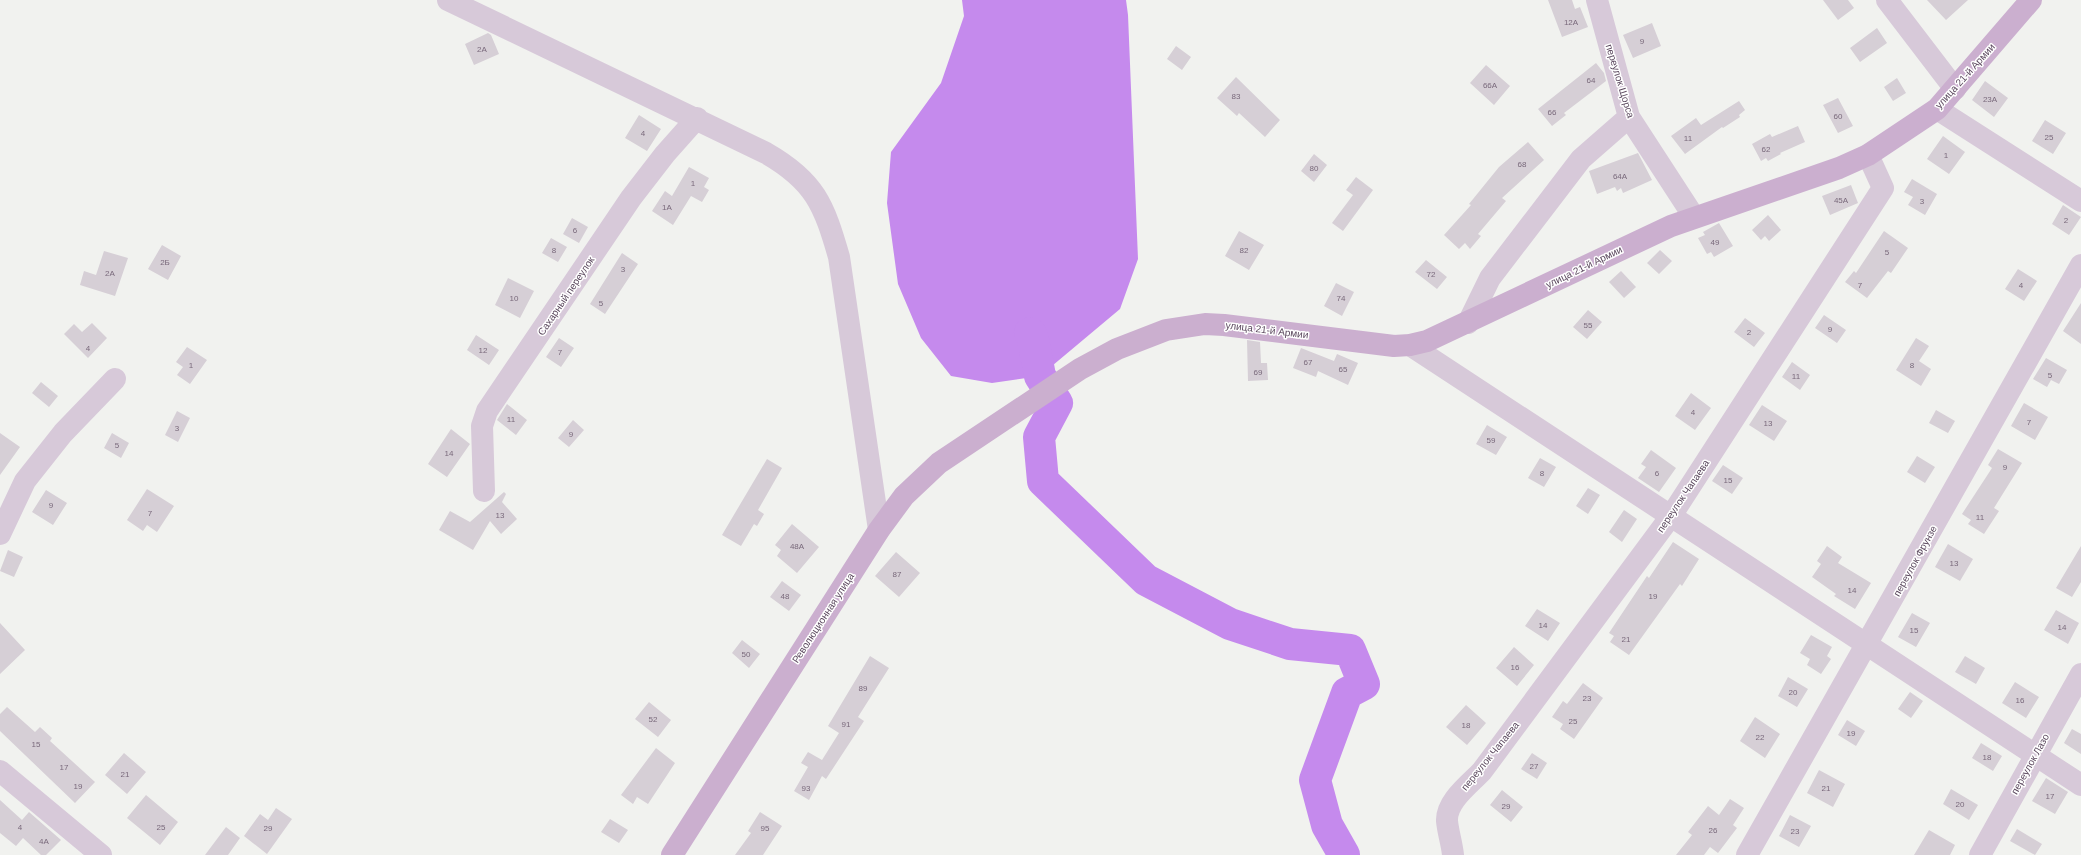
<svg xmlns="http://www.w3.org/2000/svg" width="2081" height="855" font-family="Helvetica,sans-serif">
<rect width="100%" height="100%" fill="#f1f2ef"/>
<!-- water -->
<path fill="#c58aed" d="M 962,0 L 1126,0 L 1128,15 L 1138,259 L 1120,309 L 1040,376 L 992,383 L 951,376 L 921,338 L 898,284 L 887,203 L 891,152 L 941,83 L 964,16 Z"/>
<g fill="none" stroke-linecap="round" stroke-linejoin="round">
<!-- river -->
<path stroke="#c58aed" stroke-width="32" d="M 1030,333 L 1033,339 L 1040,376 L 1057,403 L 1039,437 L 1043,481 L 1146,580 L 1230,624 L 1290,644 L 1350,650 L 1364,684 L 1347,693 L 1315,780 L 1327,825 L 1344,855"/>
</g>
<!-- building -->
<path fill="#d6cfd6" d="M 1548,0 L 1572,0 L 1575,9 L 1580,7 L 1588,27 L 1562,37 Z
M 1823,0 L 1848,0 L 1854,8 L 1838,20 Z
M 1927,0 L 1968,0 L 1946,20 Z
M 1652,23 L 1661,46 L 1633,58 L 1623,35 Z
M 1877,28 L 1887,43 L 1860,62 L 1850,48 Z
M 488,33 L 491,35 L 499,54 L 474,65 L 465,44 Z
M 1176,46 L 1191,57 L 1182,70 L 1167,59 Z
M 1596,63 L 1604,73 L 1606,81 L 1564,113 L 1566,115 L 1552,126 L 1538,109 Z
M 1486,65 L 1510,86 L 1494,105 L 1470,83 Z
M 1236,77 L 1280,120 L 1265,137 L 1239,113 L 1237,116 L 1217,98 Z
M 1897,78 L 1906,93 L 1893,101 L 1884,87 Z
M 1985,81 L 2008,98 L 1994,117 L 1972,100 Z
M 1838,98 L 1853,126 L 1838,133 L 1823,105 Z
M 1739,101 L 1745,110 L 1739,115 L 1740,117 L 1723,128 L 1722,127 L 1685,154 L 1671,136 L 1696,118 L 1701,125 Z
M 639,115 L 661,129 L 647,151 L 625,138 Z
M 2045,120 L 2066,133 L 2053,154 L 2032,141 Z
M 1798,126 L 1805,142 L 1780,153 L 1781,154 L 1768,161 L 1766,158 L 1761,161 L 1752,144 L 1770,134 L 1772,137 Z
M 1943,136 L 1965,152 L 1949,174 L 1927,159 Z
M 1528,142 L 1544,160 L 1502,198 L 1506,201 L 1478,234 L 1481,236 L 1470,249 L 1465,243 L 1459,249 L 1444,235 L 1471,205 L 1469,204 L 1499,167 Z
M 1638,153 L 1652,180 L 1623,193 L 1621,188 L 1617,191 L 1615,187 L 1597,194 L 1589,171 Z
M 1314,154 L 1327,165 L 1314,182 L 1301,171 Z
M 689,167 L 709,178 L 704,187 L 709,190 L 702,202 L 691,196 L 673,225 L 652,211 L 665,191 L 672,196 Z
M 1356,177 L 1373,190 L 1343,231 L 1332,223 L 1353,195 L 1346,190 Z
M 1912,179 L 1937,194 L 1925,215 L 1908,205 L 1913,197 L 1904,192 Z
M 1851,185 L 1858,203 L 1830,215 L 1822,196 Z
M 2063,205 L 2081,217 L 2069,235 L 2052,224 Z
M 1768,215 L 1781,230 L 1769,241 L 1765,236 L 1761,240 L 1752,230 Z
M 572,218 L 588,227 L 579,243 L 563,234 Z
M 1719,223 L 1733,246 L 1714,257 L 1711,252 L 1707,254 L 1698,238 L 1705,235 L 1703,232 Z
M 1239,231 L 1264,245 L 1249,270 L 1225,256 Z
M 1884,231 L 1908,248 L 1891,273 L 1888,271 L 1867,298 L 1845,282 L 1854,271 L 1856,273 Z
M 551,238 L 567,247 L 558,262 L 542,253 Z
M 162,245 L 181,256 L 168,280 L 148,269 Z
M 1660,250 L 1672,261 L 1659,274 L 1647,263 Z
M 104,251 L 128,258 L 115,296 L 80,285 L 84,271 L 96,275 Z
M 622,253 L 638,264 L 605,314 L 590,304 Z
M 1426,260 L 1447,277 L 1437,289 L 1415,272 Z
M 2018,269 L 2037,281 L 2024,301 L 2005,289 Z
M 1621,271 L 1636,287 L 1624,298 L 1609,282 Z
M 508,278 L 534,291 L 520,318 L 495,305 Z
M 1336,283 L 1354,292 L 1342,316 L 1324,306 Z
M 2081,303 L 2081,344 L 2063,331 Z
M 1588,310 L 1602,322 L 1587,339 L 1573,327 Z
M 1824,315 L 1846,330 L 1837,343 L 1815,328 Z
M 1745,318 L 1765,333 L 1754,347 L 1734,332 Z
M 92,323 L 107,338 L 88,358 L 64,334 L 74,324 L 82,332 Z
M 476,335 L 499,350 L 489,365 L 467,350 Z
M 559,338 L 574,348 L 561,367 L 546,357 Z
M 1916,338 L 1929,346 L 1919,361 L 1931,369 L 1921,386 L 1896,370 Z
M 1247,340 L 1260,342 L 1261,363 L 1267,363 L 1268,380 L 1248,381 Z
M 187,347 L 207,360 L 190,384 L 177,375 L 183,367 L 176,362 Z
M 1301,348 L 1334,361 L 1337,354 L 1358,363 L 1348,385 L 1318,371 L 1316,377 L 1293,368 Z
M 2046,358 L 2067,370 L 2059,384 L 2051,380 L 2047,387 L 2033,379 Z
M 1792,362 L 1810,375 L 1800,390 L 1782,377 Z
M 41,382 L 58,396 L 49,407 L 32,393 Z
M 1691,393 L 1711,408 L 1695,430 L 1675,416 Z
M 2024,403 L 2048,417 L 2035,440 L 2011,426 Z
M 507,404 L 527,420 L 516,435 L 497,420 Z
M 1762,405 L 1787,421 L 1774,441 L 1749,425 Z
M 1936,410 L 1955,421 L 1948,433 L 1929,423 Z
M 177,411 L 190,418 L 178,442 L 165,435 Z
M 573,420 L 584,430 L 569,447 L 558,438 Z
M 1487,425 L 1507,437 L 1496,455 L 1476,444 Z
M 451,429 L 470,444 L 447,477 L 428,464 Z
M 0,433 L 20,447 L 0,475 Z
M 112,433 L 129,443 L 121,458 L 104,448 Z
M 1998,449 L 2022,463 L 1994,508 L 1999,511 L 1984,534 L 1968,524 L 1971,520 L 1962,514 L 1992,468 L 1988,465 Z
M 1651,450 L 1676,468 L 1659,492 L 1638,478 L 1646,467 L 1641,464 Z
M 1917,456 L 1935,467 L 1925,483 L 1907,472 Z
M 1540,458 L 1556,467 L 1544,487 L 1528,478 Z
M 767,459 L 782,468 L 758,510 L 764,514 L 757,526 L 754,524 L 741,546 L 722,535 Z
M 1723,465 L 1743,478 L 1732,494 L 1712,481 Z
M 1588,488 L 1600,495 L 1588,514 L 1576,506 Z
M 147,489 L 174,506 L 157,532 L 147,525 L 143,531 L 127,520 Z
M 46,490 L 67,503 L 53,525 L 32,512 Z
M 504,492 L 506,494 L 502,502 L 517,519 L 501,534 L 490,521 L 473,550 L 439,530 L 450,511 L 470,522 Z
M 1624,510 L 1637,519 L 1622,542 L 1609,532 Z
M 792,524 L 819,547 L 797,573 L 777,556 L 781,550 L 775,545 Z
M 1673,542 L 1699,559 L 1682,586 L 1680,584 L 1629,655 L 1610,642 L 1614,636 L 1609,633 L 1647,576 L 1649,578 Z
M 1948,544 L 1973,559 L 1960,581 L 1935,567 Z
M 1827,546 L 1842,557 L 1838,563 L 1871,583 L 1855,609 L 1834,596 L 1836,594 L 1812,577 L 1821,564 L 1817,561 Z
M 2081,546 L 2081,582 L 2072,597 L 2056,588 Z
M 8,550 L 23,557 L 14,577 L 0,571 Z
M 896,552 L 920,573 L 899,597 L 875,576 Z
M 782,581 L 801,595 L 789,611 L 770,597 Z
M 1537,609 L 1560,623 L 1548,641 L 1525,626 Z
M 2056,610 L 2079,623 L 2068,644 L 2044,630 Z
M 1912,613 L 1930,623 L 1916,647 L 1898,637 Z
M 0,623 L 25,650 L 0,674 Z
M 1811,635 L 1832,647 L 1827,656 L 1831,659 L 1821,674 L 1807,665 L 1810,659 L 1800,653 Z
M 742,640 L 760,654 L 749,668 L 732,653 Z
M 1514,647 L 1534,665 L 1517,686 L 1496,668 Z
M 870,656 L 889,668 L 858,717 L 864,721 L 826,779 L 822,776 L 809,800 L 794,791 L 808,767 L 801,763 L 808,752 L 822,760 L 839,733 L 828,726 Z
M 1965,656 L 1985,668 L 1976,684 L 1955,672 Z
M 1788,677 L 1808,689 L 1797,707 L 1778,696 Z
M 2015,682 L 2039,697 L 2026,718 L 2002,703 Z
M 1583,683 L 1603,698 L 1574,739 L 1560,729 L 1563,724 L 1552,717 L 1563,701 L 1567,704 Z
M 1910,692 L 1923,701 L 1911,718 L 1898,709 Z
M 649,702 L 671,720 L 658,737 L 635,719 Z
M 1466,705 L 1486,723 L 1467,745 L 1446,727 Z
M 7,707 L 35,732 L 40,727 L 52,738 L 50,741 L 95,782 L 75,803 L 0,731 L 0,714 Z
M 1755,717 L 1780,734 L 1765,758 L 1740,741 Z
M 1847,720 L 1865,731 L 1856,746 L 1838,735 Z
M 2072,729 L 2081,734 L 2081,754 L 2064,743 Z
M 1981,743 L 2002,756 L 1993,771 L 1972,758 Z
M 656,748 L 675,763 L 648,804 L 637,797 L 633,804 L 621,795 Z
M 124,753 L 146,772 L 127,794 L 105,775 Z
M 1532,753 L 1547,763 L 1537,779 L 1521,769 Z
M 1819,770 L 1845,784 L 1833,807 L 1807,793 Z
M 2046,778 L 2068,792 L 2055,814 L 2032,801 Z
M 1951,789 L 1978,805 L 1969,820 L 1943,804 Z
M 1502,790 L 1523,807 L 1511,822 L 1490,805 Z
M 146,795 L 178,822 L 160,845 L 127,818 Z
M 1730,799 L 1744,808 L 1733,825 L 1737,828 L 1718,853 L 1710,847 L 1704,855 L 1676,855 L 1692,835 L 1688,832 L 1708,806 L 1719,815 Z
M 0,800 L 22,820 L 29,812 L 61,840 L 46,855 L 41,855 L 23,838 L 16,846 L 0,833 Z
M 276,808 L 292,819 L 267,854 L 244,836 L 260,814 L 268,820 Z
M 760,812 L 782,826 L 763,855 L 735,855 L 751,833 L 748,831 Z
M 1790,815 L 1811,826 L 1799,847 L 1779,836 Z
M 610,819 L 628,830 L 619,843 L 601,832 Z
M 226,827 L 240,838 L 228,855 L 205,855 Z
M 2017,829 L 2042,844 L 2035,855 L 2010,841 Z
M 1929,830 L 1955,845 L 1950,855 L 1914,855 Z"/>
<g fill="none" stroke-linecap="round" stroke-linejoin="round">
<!-- minor -->
<path stroke="#d7c9d9" stroke-width="22" d="M 448,0 L 766,153 C 815,181 824,205 839,257 L 879,530
M 1597,0 L 1629,117 L 1694,217
M 1887,0 L 1955,89
M 1937,109 L 2081,201
M 1468,323 L 1490,278 L 1581,159 L 1629,117
M 1410,345 L 2081,785
M 484,491 L 482,426 L 487,411 L 631,198 L 665,154 L 697,118
M 0,534 L 25,481 L 63,433 L 115,379
M 0,771 L 101,855
M 1453,855 C 1452,844 1448,832 1447,821 C 1446,801 1470,784 1482,771 L 1671,516 L 1883,188 L 1868,155
M 1747,855 L 2081,265
M 1980,855 L 2081,674"/>
<!-- major -->
<path stroke="#cbafcf" stroke-width="22" d="M 672,855 L 879,530 L 904,496 L 939,463 L 1080,369 L 1117,349 L 1166,330 L 1205,324 L 1224,325 L 1394,346 L 1410,345 L 1427,341 L 1671,226 L 1839,168 L 1868,155 L 1937,109 L 2031,0"/>
</g>
<g text-anchor="middle" dominant-baseline="central" stroke-width="3" stroke-linejoin="round" paint-order="stroke">
<!-- number labels -->
<g font-size="8" fill="#79697b">
<text x="1571" y="22">12А</text>
<text x="1642" y="41">9</text>
<text x="482" y="49">2А</text>
<text x="1591" y="80">64</text>
<text x="1490" y="85">66А</text>
<text x="1236" y="96">83</text>
<text x="1990" y="99">23А</text>
<text x="1552" y="112">66</text>
<text x="1838" y="116">60</text>
<text x="643" y="133">4</text>
<text x="2049" y="137">25</text>
<text x="1688" y="138">11</text>
<text x="1766" y="149">62</text>
<text x="1946" y="155">1</text>
<text x="1522" y="164">68</text>
<text x="1314" y="168">80</text>
<text x="1620" y="176">64А</text>
<text x="693" y="183">1</text>
<text x="1841" y="200">45А</text>
<text x="1922" y="201">3</text>
<text x="667" y="207">1А</text>
<text x="2066" y="220">2</text>
<text x="575" y="230">6</text>
<text x="1715" y="242">49</text>
<text x="554" y="250">8</text>
<text x="1244" y="250">82</text>
<text x="1887" y="252">5</text>
<text x="165" y="262">2Б</text>
<text x="623" y="269">3</text>
<text x="110" y="273">2А</text>
<text x="1431" y="274">72</text>
<text x="1860" y="285">7</text>
<text x="2021" y="285">4</text>
<text x="514" y="298">10</text>
<text x="1341" y="298">74</text>
<text x="601" y="303">5</text>
<text x="1588" y="325">55</text>
<text x="1830" y="329">9</text>
<text x="1749" y="332">2</text>
<text x="88" y="348">4</text>
<text x="483" y="350">12</text>
<text x="560" y="352">7</text>
<text x="1308" y="362">67</text>
<text x="191" y="365">1</text>
<text x="1912" y="365">8</text>
<text x="1343" y="369">65</text>
<text x="1258" y="372">69</text>
<text x="2050" y="375">5</text>
<text x="1796" y="376">11</text>
<text x="1693" y="412">4</text>
<text x="511" y="419">11</text>
<text x="2029" y="422">7</text>
<text x="1768" y="423">13</text>
<text x="177" y="428">3</text>
<text x="571" y="434">9</text>
<text x="1491" y="440">59</text>
<text x="117" y="445">5</text>
<text x="449" y="453">14</text>
<text x="2005" y="467">9</text>
<text x="1542" y="473">8</text>
<text x="1657" y="473">6</text>
<text x="1728" y="480">15</text>
<text x="51" y="505">9</text>
<text x="150" y="513">7</text>
<text x="500" y="515">13</text>
<text x="1980" y="517">11</text>
<text x="797" y="546">48А</text>
<text x="1954" y="563">13</text>
<text x="897" y="574">87</text>
<text x="1852" y="590">14</text>
<text x="785" y="596">48</text>
<text x="1653" y="596">19</text>
<text x="1543" y="625">14</text>
<text x="2062" y="627">14</text>
<text x="1914" y="630">15</text>
<text x="1626" y="639">21</text>
<text x="746" y="654">50</text>
<text x="1515" y="667">16</text>
<text x="863" y="688">89</text>
<text x="1793" y="692">20</text>
<text x="1587" y="698">23</text>
<text x="2020" y="700">16</text>
<text x="653" y="719">52</text>
<text x="1573" y="721">25</text>
<text x="846" y="724">91</text>
<text x="1466" y="725">18</text>
<text x="1851" y="733">19</text>
<text x="1760" y="737">22</text>
<text x="36" y="744">15</text>
<text x="1987" y="757">18</text>
<text x="1534" y="766">27</text>
<text x="64" y="767">17</text>
<text x="125" y="774">21</text>
<text x="78" y="786">19</text>
<text x="806" y="788">93</text>
<text x="1826" y="788">21</text>
<text x="2050" y="796">17</text>
<text x="1960" y="804">20</text>
<text x="1506" y="806">29</text>
<text x="20" y="827">4</text>
<text x="161" y="827">25</text>
<text x="268" y="828">29</text>
<text x="765" y="828">95</text>
<text x="1713" y="830">26</text>
<text x="1795" y="831">23</text>
<text x="44" y="841">4А</text>
</g>
<!-- street labels -->
<g font-size="10" fill="#5a475d" stroke="#fff">
<text transform="translate(1965 76) rotate(-48)">улица 21-й Армии</text>
<text transform="translate(1620 81) rotate(73)">переулок Щорса</text>
<text transform="translate(1584 267) rotate(-26)">улица 21-й Армии</text>
<text transform="translate(566 296) rotate(-56)">Сахарный переулок</text>
<text transform="translate(1267 330) rotate(7)">улица 21-й Армии</text>
<text transform="translate(1683 496) rotate(-56)">переулок Чапаева</text>
<text transform="translate(1915 561) rotate(-61)">переулок Фрунзе</text>
<text transform="translate(823 618) rotate(-57)">Революционная улица</text>
<text transform="translate(1490 756) rotate(-51)">переулок Чапаева</text>
<text transform="translate(2030 764) rotate(-61)">переулок Лазо</text>
</g>
</g>
</svg>
